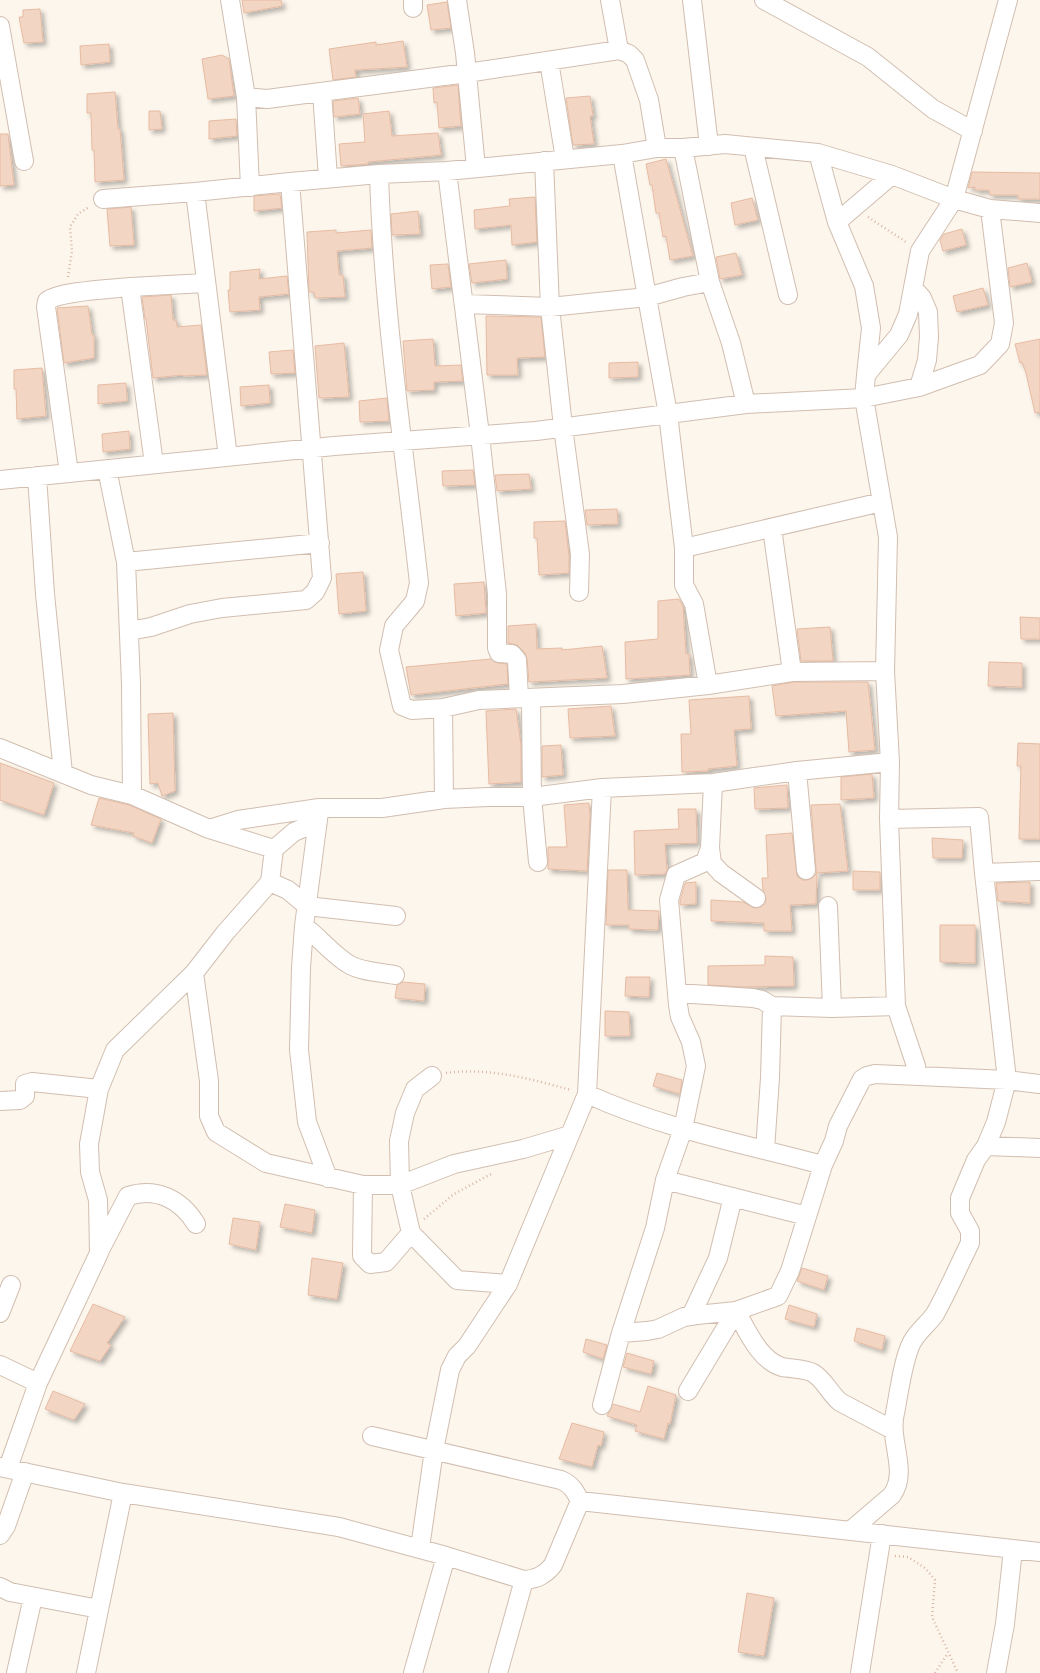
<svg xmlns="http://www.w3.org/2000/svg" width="1040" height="1673" font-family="'Work Sans',sans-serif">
<defs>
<filter id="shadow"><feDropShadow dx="3.5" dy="3.5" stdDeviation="2" flood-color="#0004"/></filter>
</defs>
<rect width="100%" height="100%" fill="#fdf6ec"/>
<!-- building -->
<path fill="#f3d5c3" stroke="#e6bba3" filter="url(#shadow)" d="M 242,0 L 281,0 L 282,6 L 244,13 Z
M 447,2 L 451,28 L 431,30 L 427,5 Z
M 40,9 L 43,42 L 24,43 L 19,17 L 23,17 L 23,10 Z
M 403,41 L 407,67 L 355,70 L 356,77 L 333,80 L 329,49 L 376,42 L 376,45 Z
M 109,44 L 110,62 L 81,65 L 80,46 Z
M 222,55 L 229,59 L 234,96 L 208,99 L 202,59 Z
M 458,85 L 461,126 L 439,128 L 437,102 L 434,103 L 433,88 Z
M 115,92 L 118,129 L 120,129 L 124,180 L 95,182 L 94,150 L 92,150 L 91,113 L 87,113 L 87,94 Z
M 590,96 L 593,116 L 590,116 L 594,144 L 573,145 L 566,98 Z
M 358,98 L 360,114 L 334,117 L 333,101 Z
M 149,111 L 160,111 L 162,129 L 149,130 Z
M 389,111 L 392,136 L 438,133 L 441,155 L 368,162 L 368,164 L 341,166 L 339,144 L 365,142 L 363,114 Z
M 236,119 L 237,136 L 209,139 L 209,121 Z
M 0,134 L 8,134 L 14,185 L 0,186 Z
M 666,159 L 693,256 L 670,260 L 666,236 L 663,237 L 659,213 L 656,213 L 652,185 L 650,185 L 646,164 Z
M 972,172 L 1040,173 L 1040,199 L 1018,199 L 1018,195 L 990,195 L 989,190 L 975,190 L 975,187 L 968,188 Z
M 280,194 L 282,208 L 254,211 L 254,196 Z
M 535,197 L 537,242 L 512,245 L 511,225 L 475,229 L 474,210 L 510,206 L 509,199 Z
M 752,198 L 758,220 L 735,225 L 731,203 Z
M 131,207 L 134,245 L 110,246 L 107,209 Z
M 418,211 L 420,234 L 392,235 L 391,214 Z
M 962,229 L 966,245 L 943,251 L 940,240 L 944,234 Z
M 336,230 L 336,233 L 371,230 L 372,248 L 337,251 L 339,275 L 343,275 L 345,297 L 315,298 L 314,292 L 309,292 L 307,232 Z
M 736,253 L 742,275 L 720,279 L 716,257 Z
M 506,260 L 507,279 L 472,283 L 469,264 Z
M 1027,263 L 1032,282 L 1010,287 L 1008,268 Z
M 448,264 L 451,287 L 432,289 L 430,265 Z
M 260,269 L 259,279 L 287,276 L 289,294 L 259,297 L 260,310 L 230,312 L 228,290 L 230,290 L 230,272 Z
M 983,288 L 988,305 L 957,312 L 953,296 Z
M 171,295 L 173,320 L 176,320 L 177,327 L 201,325 L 207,375 L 183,376 L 182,375 L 153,378 L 146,319 L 145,319 L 142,297 Z
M 88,306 L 92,335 L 94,335 L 94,358 L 64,363 L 57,308 Z
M 486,316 L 541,317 L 545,357 L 517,358 L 518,375 L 487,375 Z
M 433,339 L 435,366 L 461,365 L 463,381 L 434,382 L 434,390 L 407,391 L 403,341 Z
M 1040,339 L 1040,412 L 1035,413 L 1026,373 L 1022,362 L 1020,363 L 1015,344 Z
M 344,343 L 349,397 L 319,398 L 315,346 Z
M 293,350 L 295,373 L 271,374 L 269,352 Z
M 638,362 L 638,377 L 609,378 L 609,363 Z
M 42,368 L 46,416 L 17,419 L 16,389 L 14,389 L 14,370 Z
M 126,383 L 127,401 L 98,404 L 98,385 Z
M 269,385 L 270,403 L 241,406 L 240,387 Z
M 387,398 L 389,421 L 360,422 L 359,401 Z
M 129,431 L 130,449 L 103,452 L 102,434 Z
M 473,470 L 475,485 L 443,486 L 442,471 Z
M 529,474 L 531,489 L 497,491 L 495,475 Z
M 617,509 L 618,524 L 587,525 L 585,510 Z
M 565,521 L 569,556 L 569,573 L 539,575 L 537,538 L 534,538 L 534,522 Z
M 363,572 L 366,611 L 339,614 L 336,574 Z
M 484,582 L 486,613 L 456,616 L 454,584 Z
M 679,599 L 683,606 L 686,654 L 689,654 L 690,675 L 626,679 L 625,642 L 658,639 L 658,601 Z
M 1020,617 L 1040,618 L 1040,639 L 1021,639 Z
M 536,624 L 537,649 L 562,648 L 562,650 L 602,646 L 607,678 L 529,682 L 527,659 L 525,653 L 517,645 L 508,643 L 508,626 Z
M 830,627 L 833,661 L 801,661 L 797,629 Z
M 491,659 L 498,663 L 507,664 L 508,684 L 411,695 L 406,667 Z
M 989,662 L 1022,663 L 1022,687 L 988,686 Z
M 793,682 L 868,682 L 875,750 L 849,752 L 846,711 L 776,716 L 772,686 Z
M 749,696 L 751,729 L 734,730 L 737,766 L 708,769 L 708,771 L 682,772 L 681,734 L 691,734 L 689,700 Z
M 611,706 L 615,736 L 570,738 L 568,709 Z
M 516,709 L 521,745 L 521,782 L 489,784 L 486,711 Z
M 173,713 L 175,791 L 162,796 L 158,783 L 150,784 L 148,714 Z
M 1018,743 L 1040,744 L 1040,839 L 1019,839 L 1021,766 L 1017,766 Z
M 561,745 L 563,775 L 542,777 L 542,746 Z
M 0,763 L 54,783 L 44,815 L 0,800 Z
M 872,774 L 874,798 L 841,800 L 841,777 Z
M 787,785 L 788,808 L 755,809 L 754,788 Z
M 99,798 L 129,805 L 161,819 L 152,843 L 133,836 L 134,833 L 91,825 Z
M 589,803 L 590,817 L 587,871 L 548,869 L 548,847 L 567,847 L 564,805 Z
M 840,804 L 848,871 L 817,873 L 816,904 L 790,905 L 792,931 L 764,931 L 764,923 L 711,921 L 711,900 L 743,902 L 755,908 L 761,907 L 765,904 L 766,899 L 763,890 L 762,878 L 768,878 L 766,835 L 792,833 L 797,876 L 802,880 L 807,880 L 812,878 L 816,874 L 816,869 L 811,805 Z
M 678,809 L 696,809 L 697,843 L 665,844 L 667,870 L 665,874 L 635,875 L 634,831 L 679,829 Z
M 932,838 L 963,840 L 962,858 L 933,858 Z
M 608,870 L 627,870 L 628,910 L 659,911 L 658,930 L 629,929 L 629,925 L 606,925 Z
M 853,871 L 880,872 L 880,890 L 853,890 Z
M 696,882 L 696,904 L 680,905 L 680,901 L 685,883 Z
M 1030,882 L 1030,903 L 998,901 L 996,883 Z
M 940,925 L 975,925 L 975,963 L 940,962 Z
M 765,956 L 793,957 L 794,986 L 744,987 L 708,985 L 708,966 L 765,965 Z
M 626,977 L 650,977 L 649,997 L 625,996 Z
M 403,982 L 425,984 L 424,1001 L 395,998 L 397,985 Z
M 605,1011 L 629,1012 L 630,1036 L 605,1036 Z
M 657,1073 L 682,1080 L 680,1094 L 653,1086 Z
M 285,1204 L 315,1210 L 312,1233 L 280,1227 Z
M 233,1218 L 260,1222 L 256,1250 L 229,1244 Z
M 312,1258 L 343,1263 L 337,1299 L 308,1295 Z
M 802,1268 L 828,1276 L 824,1290 L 797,1281 Z
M 93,1304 L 125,1317 L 107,1343 L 111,1345 L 100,1361 L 70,1351 Z
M 789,1305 L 817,1314 L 814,1327 L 785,1319 Z
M 857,1328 L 885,1336 L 882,1350 L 854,1341 Z
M 586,1339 L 607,1345 L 603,1359 L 583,1352 Z
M 627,1353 L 654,1361 L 651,1374 L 623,1367 Z
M 648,1386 L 676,1395 L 670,1424 L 668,1423 L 664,1439 L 635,1431 L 637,1425 L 607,1416 L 613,1404 L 640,1412 Z
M 53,1391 L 85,1404 L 74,1420 L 45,1409 Z
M 572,1423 L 604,1432 L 601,1446 L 598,1445 L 592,1467 L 559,1459 Z
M 747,1593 L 774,1598 L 764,1656 L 738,1652 Z"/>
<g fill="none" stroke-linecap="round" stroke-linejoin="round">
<defs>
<path id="minor" d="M 230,0 L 246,97 L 250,187
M 413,0 L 413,8
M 457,0 L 465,53 L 476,168
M 610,0 L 619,50
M 692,0 L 709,146
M 764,0 L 868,57 L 933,109 L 973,131
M 0,26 L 24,161
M 549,61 L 565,159
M 322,92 L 328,178
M 246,97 L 267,99 L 467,73 L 619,50 L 629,54 L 635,60 L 649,100 L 657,148
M 753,147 L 788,295
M 683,148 L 710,282
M 818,153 L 837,222 L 864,286 L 871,328 L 866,375
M 544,161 L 550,307 L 563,427 L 580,554 L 579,592
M 447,171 L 480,435 L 497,594 L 497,648 L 499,653 L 512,654 L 517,660 L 519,698
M 379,174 C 383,311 404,447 419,583 L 415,601 L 394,626 L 389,650 L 402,706 L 412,710 L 443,708
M 195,192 L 228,457
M 103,199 L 195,192 L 290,182 L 379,174 L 447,171 L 622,154 L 657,148 L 683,148 L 725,144 L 818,153 L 892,175 L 954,199 L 990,209 L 1040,213
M 837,222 L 892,175
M 130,287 L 206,283
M 914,289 L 922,298 L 928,312 L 929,337 L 927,360 L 919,387
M 464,304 L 550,307 L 647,297 L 622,154
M 107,469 L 126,562 L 131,684 L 132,795
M 69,473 L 46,307 L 47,301 C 60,291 111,289 130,287 L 154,464
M 37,476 L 45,594 L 63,773
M 0,480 L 334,446 L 536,431 L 746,404 L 864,398 L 919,387 L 980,365 L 1000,344 L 1004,323 L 990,209
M 772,528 L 792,672
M 684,548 L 882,502
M 126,562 L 320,543
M 129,631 L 151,627 L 190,614 L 222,608 L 306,600 L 315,592 L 322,578 L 290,182
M 708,685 L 694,604 L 684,585 L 684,548 L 668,414 L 647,297 L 683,287 L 710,282 L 731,343 L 746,404
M 531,698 L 532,797 L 538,862
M 0,748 L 91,785 L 132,795 L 209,829 L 274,849
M 797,771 L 890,762
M 444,799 L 443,708 L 479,700 L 623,694 L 708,685 L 792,672 L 885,671
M 319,812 L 304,926 L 301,968 L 299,1050 L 307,1122 L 328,1178
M 889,819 L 979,817 L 984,873 L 1040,871
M 209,829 L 238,820 L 319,808 L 382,808 L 444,799 L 488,797 L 532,797 L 602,788 L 713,783 L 797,771 L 806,870
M 710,848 L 712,863 L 721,873 L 756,898
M 270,882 L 288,890 L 307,906 L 396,916
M 828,906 L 832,1008
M 304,926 C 320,938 333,955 350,965 C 363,972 380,972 395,975
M 194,973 L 209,1081 L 209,1116 L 216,1132 L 266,1163 L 363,1185 L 400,1185 L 399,1141 L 405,1113 L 415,1089 L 432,1076
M 677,993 L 753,998 L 762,1000 L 772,1006 L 770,1078 L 765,1150
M 772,1006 L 832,1008 L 896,1006
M 916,1075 L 916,1066 L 896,1006 L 889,819 L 890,762 L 885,671 L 888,537 L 864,398 L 866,375 L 899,335 L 908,314 L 920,251 L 954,199 L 1008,0
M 587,1094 C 661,1128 744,1144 823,1165
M 0,1101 L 20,1100 L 25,1096 L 25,1084 L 32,1082 L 99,1089
M 986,1146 L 1040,1148
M 665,1180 L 807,1216
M 363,1185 L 362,1256 L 370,1264 L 386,1262 L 411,1233 L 400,1185 L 454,1164 L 523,1149 L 570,1135
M 411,1233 L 457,1280 L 508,1284
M 100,1250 L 128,1196 C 156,1187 181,1199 196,1224
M 0,1313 L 11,1285
M 691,1316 L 718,1258 L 733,1197
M 621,1333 L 647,1331 L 658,1329 L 684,1317 L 697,1315 L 736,1311 L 778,1296 L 790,1271 L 823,1165 L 834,1141 L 838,1126 L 862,1079 L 867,1076 L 875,1074 L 1007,1080 L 1040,1084
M 0,1365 L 38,1383
M 688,1391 L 736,1311 C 747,1330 759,1360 782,1367 C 792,1369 804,1368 813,1373 C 824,1379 830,1394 840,1402 L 893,1430
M 602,1405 L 621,1333 L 655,1228 L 665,1180 L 683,1129 L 696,1066 L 691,1042 L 680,1017 L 678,1005 L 669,900 L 676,875 L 705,862 L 710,848 L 713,783
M 372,1436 L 561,1480 C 572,1485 575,1491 580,1501
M 0,1467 L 123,1493 L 339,1527 L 446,1556 L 524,1580 C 537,1579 545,1575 553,1565 L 580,1501 L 1040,1552
M 8,1468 L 38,1383 L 99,1253 L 98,1200 L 90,1172 L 89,1144 L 99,1089 L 115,1050 L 194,973 L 225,933 L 270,882 L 274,849 L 294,832 L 317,822
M 850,1531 L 892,1495 C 909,1471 888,1440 895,1413 C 899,1393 903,1359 912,1342 C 918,1331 928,1324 935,1314 C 948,1291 958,1267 970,1243 L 970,1231 L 960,1213 L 960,1198 L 976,1160 L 986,1146 L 996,1122 L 1007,1080 L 984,873
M 0,1535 L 6,1526 L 25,1472
M 420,1548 L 434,1450 L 450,1370 L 457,1356 L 467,1346 L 508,1284 L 587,1094 L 602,788
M 0,1587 L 10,1592 L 99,1609
M 16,1673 L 33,1597
M 86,1673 L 123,1493
M 413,1673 L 446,1556
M 498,1673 L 524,1580
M 860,1673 L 882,1534
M 996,1673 L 1005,1624 L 1013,1549"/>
</defs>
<!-- minor casing -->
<use href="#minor" stroke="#d1beb0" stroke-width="20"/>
<!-- path -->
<path stroke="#d9b8a5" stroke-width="2.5" stroke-dasharray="1 3" stroke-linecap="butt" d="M 868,217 L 906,242
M 68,277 L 72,251 L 70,227 L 78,214 L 89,207
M 446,1073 C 488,1067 531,1079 571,1090
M 424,1219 L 454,1194 L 491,1174
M 895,1556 L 908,1557 L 925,1568 L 935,1580 L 932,1617 L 958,1673
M 935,1673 L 948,1653"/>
<!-- minor -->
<use href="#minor" stroke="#fff" stroke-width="18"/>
</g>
</svg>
